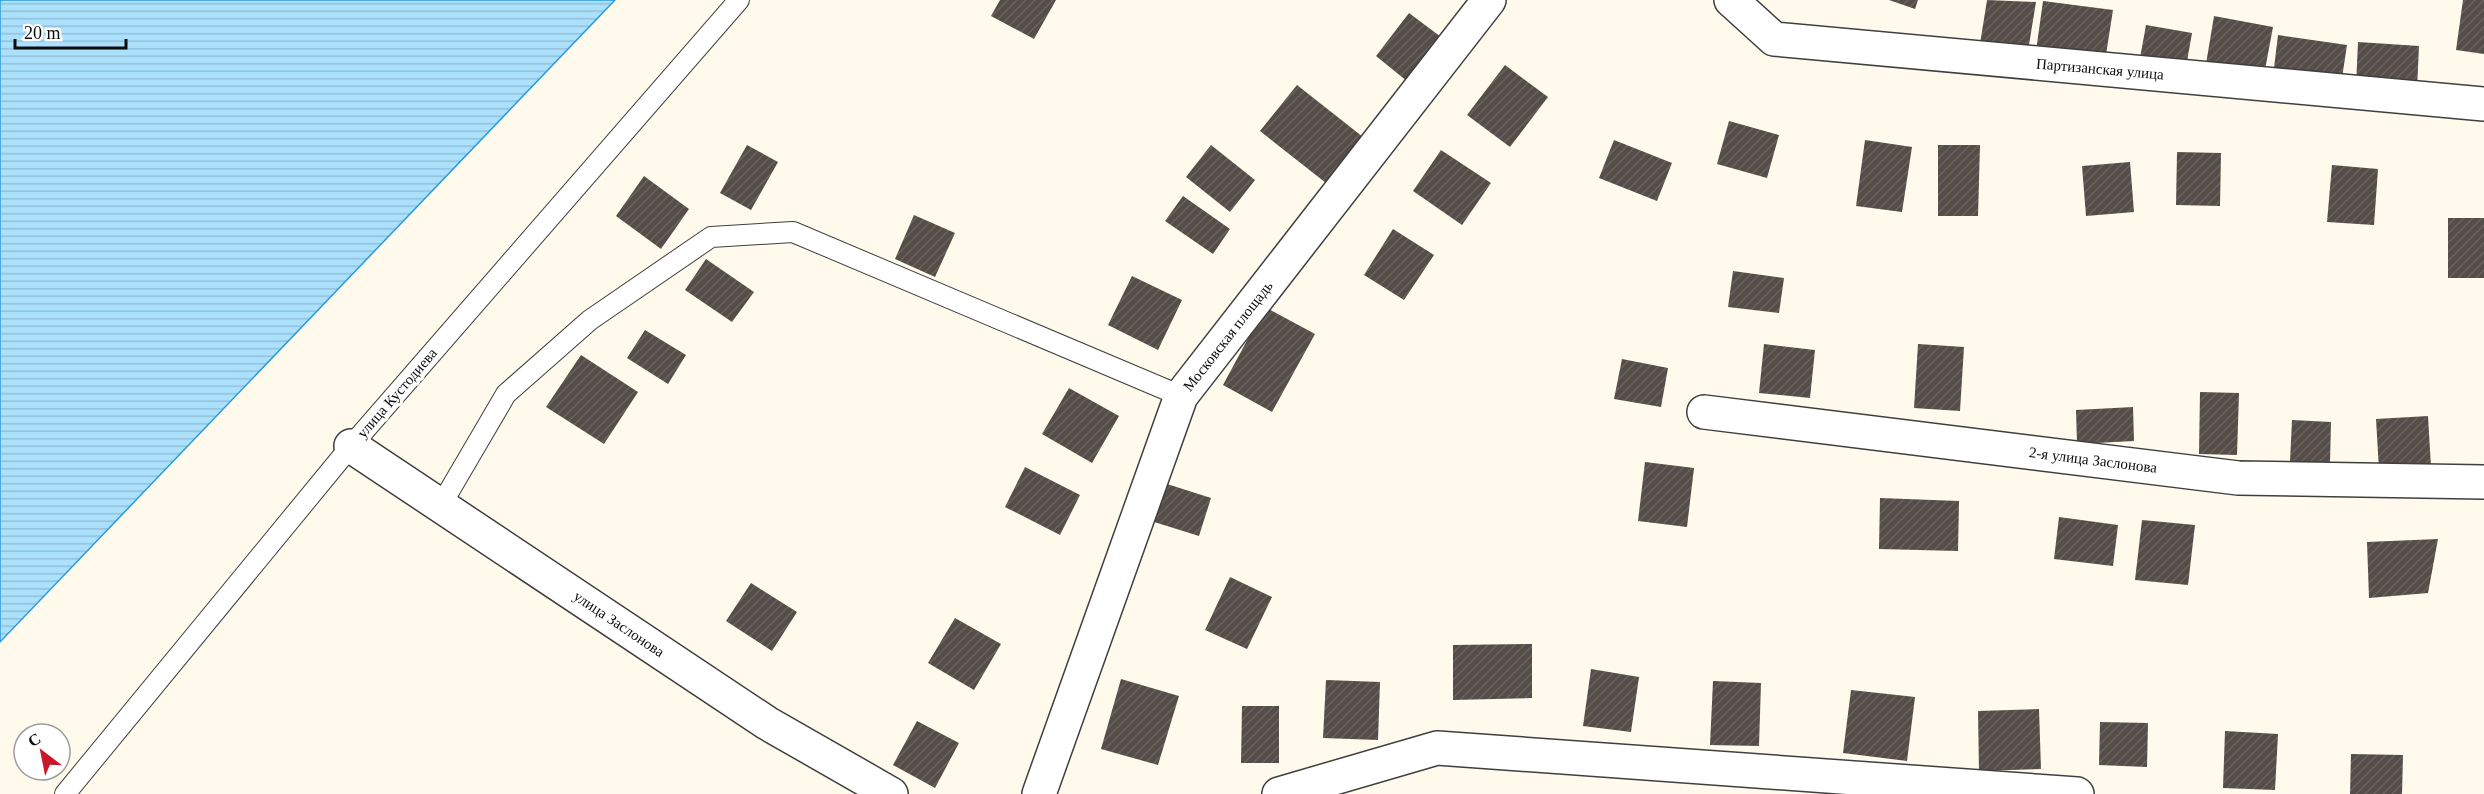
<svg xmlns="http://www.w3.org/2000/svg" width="2484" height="794" font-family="Georgia,serif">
<defs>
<pattern id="water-rules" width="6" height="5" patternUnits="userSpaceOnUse" patternTransform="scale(1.5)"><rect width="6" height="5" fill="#abe1fc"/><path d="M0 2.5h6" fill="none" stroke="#92c0d7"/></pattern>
<pattern id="building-hatch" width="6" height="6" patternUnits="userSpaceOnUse" patternTransform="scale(1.5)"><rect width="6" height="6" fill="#564d48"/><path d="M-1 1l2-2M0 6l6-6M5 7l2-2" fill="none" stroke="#69625e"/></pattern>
</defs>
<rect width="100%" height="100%" fill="#fffaec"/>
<!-- water -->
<path fill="url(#water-rules)" stroke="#2b9bda" stroke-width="1.5" d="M 0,0 L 615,0 L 0,642 Z"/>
<!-- building -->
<path fill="url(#building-hatch)" d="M 1000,0 L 1056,0 L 1034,39 L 991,16 Z
M 1889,0 L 1918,0 L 1915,9 Z
M 1987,0 L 2036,2 L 2028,51 L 1980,44 Z
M 2463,0 L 2484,0 L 2484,54 L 2456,50 Z
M 2043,1 L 2113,10 L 2105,61 L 2036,51 Z
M 1409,13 L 1449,43 L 1413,86 L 1376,56 Z
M 2214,16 L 2273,27 L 2264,75 L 2206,64 Z
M 2146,25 L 2192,33 L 2186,67 L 2140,58 Z
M 2278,35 L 2347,45 L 2342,78 L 2274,68 Z
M 2358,42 L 2419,46 L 2417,89 L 2356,86 Z
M 1505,65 L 1548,97 L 1510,147 L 1467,115 Z
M 1297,85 L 1363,137 L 1326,183 L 1260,131 Z
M 1729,121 L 1779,135 L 1767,178 L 1717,164 Z
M 1614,140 L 1672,163 L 1657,201 L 1599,178 Z
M 1865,140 L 1912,147 L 1902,212 L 1856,206 Z
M 747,145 L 778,162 L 751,210 L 720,193 Z
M 1211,145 L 1255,180 L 1230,212 L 1186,177 Z
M 1938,145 L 1980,145 L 1978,216 L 1938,216 Z
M 1441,150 L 1491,183 L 1462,225 L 1413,191 Z
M 2177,152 L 2221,153 L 2220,206 L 2176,205 Z
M 2130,162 L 2134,212 L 2086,216 L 2082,166 Z
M 2332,165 L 2378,169 L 2374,225 L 2327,222 Z
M 644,176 L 689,209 L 661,249 L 616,216 Z
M 1183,196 L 1230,229 L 1213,254 L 1165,221 Z
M 914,215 L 955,233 L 935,277 L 895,259 Z
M 2448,218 L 2484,218 L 2484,278 L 2448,278 Z
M 1393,229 L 1434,255 L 1404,300 L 1364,275 Z
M 706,259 L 754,292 L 732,322 L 685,290 Z
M 1733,271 L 1784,278 L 1779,313 L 1728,307 Z
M 1132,276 L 1182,300 L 1158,350 L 1108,325 Z
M 1265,307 L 1315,334 L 1272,412 L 1223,385 Z
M 645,330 L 686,355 L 668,384 L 627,358 Z
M 1764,344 L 1815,350 L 1810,398 L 1759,393 Z
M 1918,344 L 1964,347 L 1960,411 L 1914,408 Z
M 581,355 L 638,392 L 604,444 L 546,407 Z
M 1622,359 L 1668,368 L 1661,407 L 1614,399 Z
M 1069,388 L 1119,416 L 1092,463 L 1042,434 Z
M 2200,392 L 2239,393 L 2237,455 L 2199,454 Z
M 2133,407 L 2134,441 L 2077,444 L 2076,410 Z
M 2428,416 L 2431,467 L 2379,470 L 2376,419 Z
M 2292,420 L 2331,422 L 2330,463 L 2290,462 Z
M 1645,462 L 1694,468 L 1687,527 L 1638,521 Z
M 1025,467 L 1080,495 L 1060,535 L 1005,507 Z
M 1164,483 L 1211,498 L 1199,536 L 1151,521 Z
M 1880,498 L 1959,501 L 1958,551 L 1879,549 Z
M 2059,517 L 2118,525 L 2113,566 L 2054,559 Z
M 2142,520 L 2195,525 L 2188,585 L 2135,580 Z
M 2438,539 L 2428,593 L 2369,598 L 2367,542 Z
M 1230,577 L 1272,597 L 1247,649 L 1205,630 Z
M 751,583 L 797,612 L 772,651 L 726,621 Z
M 955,618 L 1001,644 L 974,690 L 928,663 Z
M 1532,644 L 1532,698 L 1453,700 L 1453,645 Z
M 1591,669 L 1639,677 L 1631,732 L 1583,726 Z
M 1121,679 L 1179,696 L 1158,765 L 1101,749 Z
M 1326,680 L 1380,682 L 1378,740 L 1323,738 Z
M 1713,681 L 1761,683 L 1759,746 L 1710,745 Z
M 1851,690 L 1915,697 L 1907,761 L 1843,753 Z
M 1242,706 L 1279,706 L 1279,763 L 1241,763 Z
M 2039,709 L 2041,769 L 1979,771 L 1978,711 Z
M 917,721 L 959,743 L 935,788 L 893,765 Z
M 2100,722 L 2148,723 L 2147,767 L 2099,765 Z
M 2225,731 L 2278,734 L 2275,790 L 2223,788 Z
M 2351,754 L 2403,755 L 2402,794 L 2350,794 Z"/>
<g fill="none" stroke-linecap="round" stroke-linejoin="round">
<defs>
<path id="service" d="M 441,505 L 506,394 L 590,320 L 711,237 L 793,232 L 1181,396
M 65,794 L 351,446 L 739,0"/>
<path id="minor" d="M 1731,0 L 1774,39 L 2484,104
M 1704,412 L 2238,478 L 2484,482
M 351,446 L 767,723 L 891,794
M 1039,794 L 1181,396 L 1489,0
M 1279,794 L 1437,748 L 2077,794"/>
</defs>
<!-- service casing -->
<use href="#service" stroke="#3f3f3f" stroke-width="22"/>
<!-- minor casing -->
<use href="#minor" stroke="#3f3f3f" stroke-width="36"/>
<!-- service -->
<use href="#service" stroke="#fff" stroke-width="20"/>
<!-- minor -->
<use href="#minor" stroke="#fff" stroke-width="33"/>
</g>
<g text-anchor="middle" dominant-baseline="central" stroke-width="6" stroke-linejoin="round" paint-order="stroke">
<!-- street labels -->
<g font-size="15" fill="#0c0c0c" stroke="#fff">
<text transform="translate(2100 69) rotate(5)">Партизанская улица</text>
<text transform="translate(1228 336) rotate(-52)">Московская площадь</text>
<text transform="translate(397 393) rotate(-49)">улица Кустодиева</text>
<text transform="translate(2093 460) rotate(7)">2-я улица Заслонова</text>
<text transform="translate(619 624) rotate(34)">улица Заслонова</text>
</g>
</g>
<!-- north arrow -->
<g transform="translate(42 752) rotate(328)"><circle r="28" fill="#ffffff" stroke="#9e9e9e" stroke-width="1.5"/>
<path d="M0-4.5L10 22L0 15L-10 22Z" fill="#c91827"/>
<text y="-9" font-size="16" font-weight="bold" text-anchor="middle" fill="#0c0c0c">С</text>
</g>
<!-- scale -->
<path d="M15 39v9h111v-9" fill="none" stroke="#0c0c0c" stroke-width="3"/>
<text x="24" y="39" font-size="18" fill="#0c0c0c" stroke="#ffffff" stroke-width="4.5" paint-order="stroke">20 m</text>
</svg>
